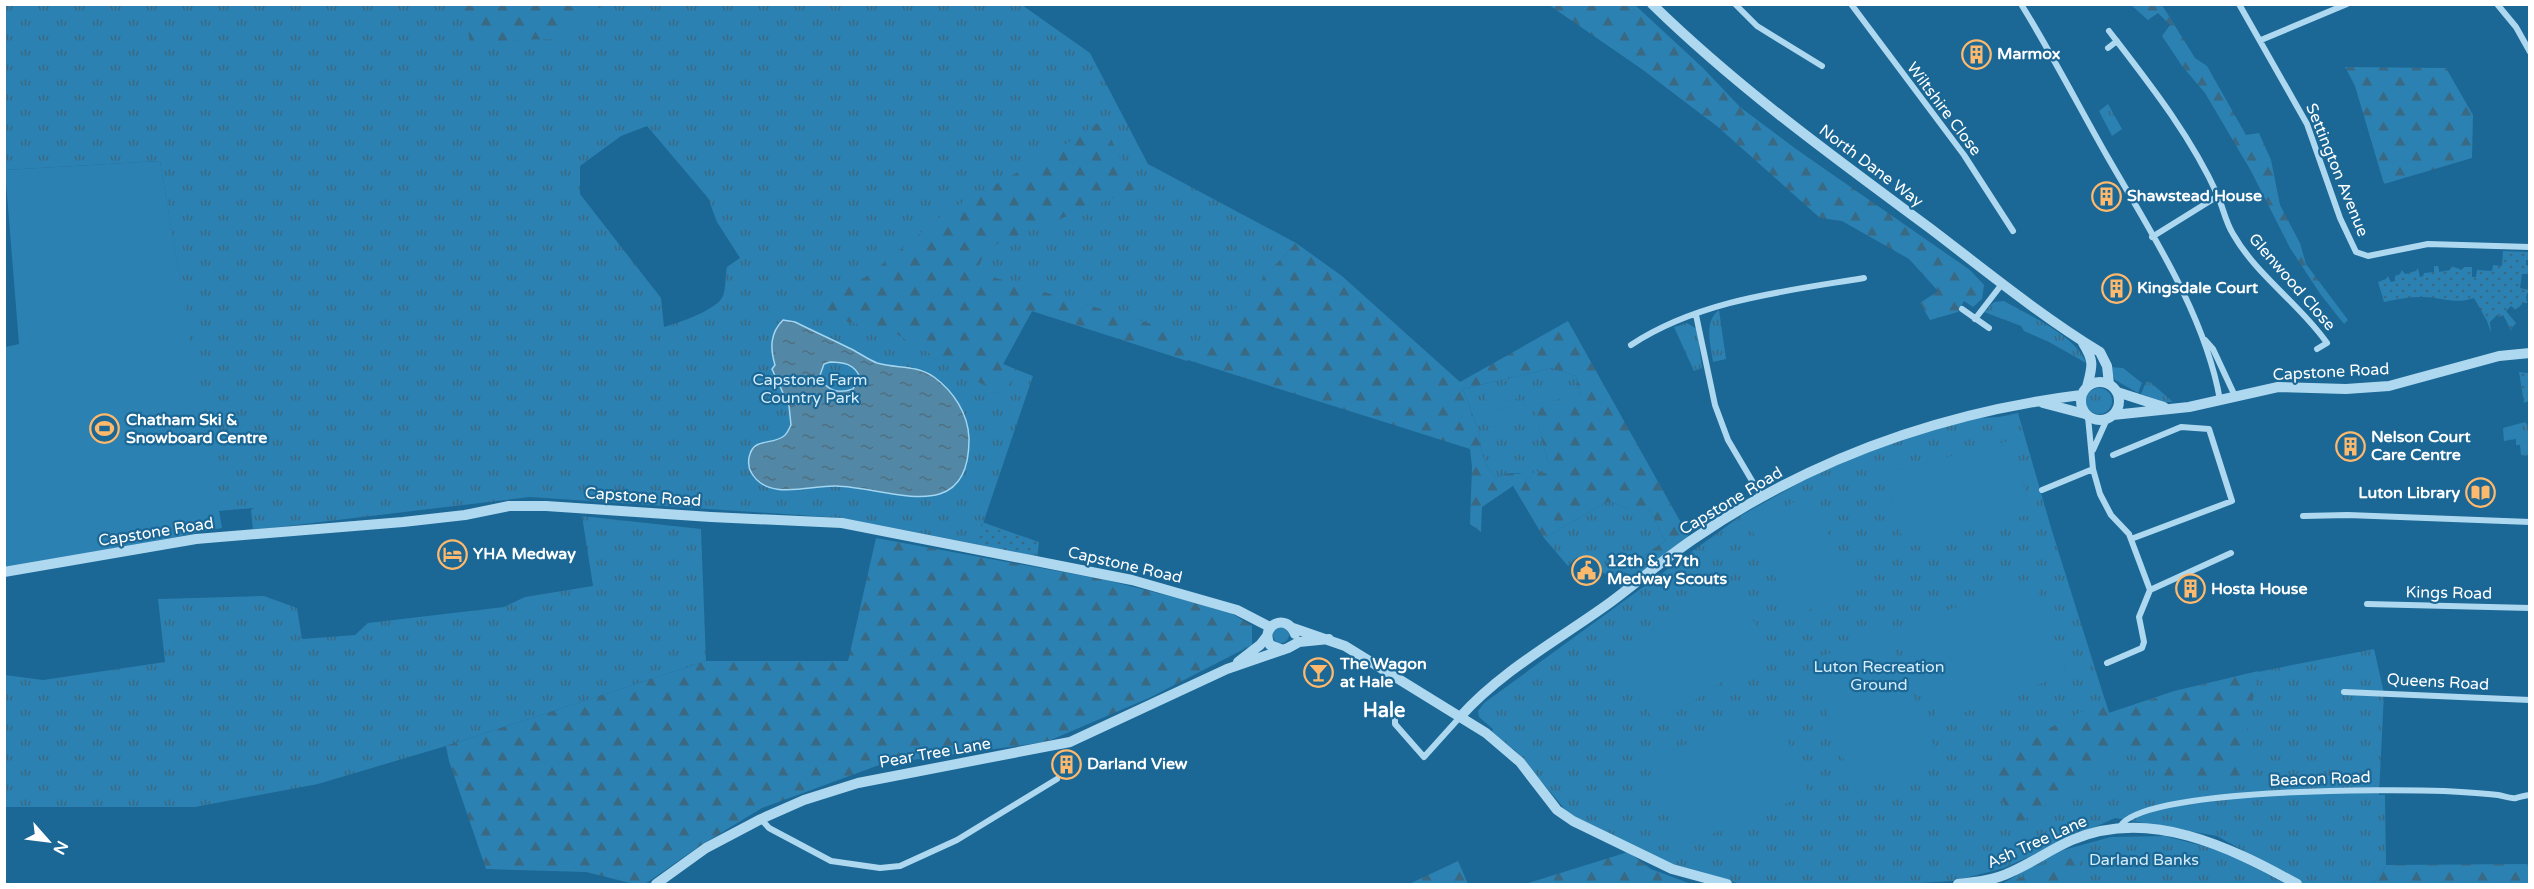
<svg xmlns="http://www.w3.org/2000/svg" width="2534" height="889" font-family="'Varela Round',sans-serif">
<defs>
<pattern id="grass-tufts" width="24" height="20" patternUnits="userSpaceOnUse" patternTransform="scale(1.5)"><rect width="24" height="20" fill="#2b81b1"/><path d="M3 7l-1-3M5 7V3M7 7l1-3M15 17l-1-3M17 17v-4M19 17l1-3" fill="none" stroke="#3a6984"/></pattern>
<pattern id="forest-firs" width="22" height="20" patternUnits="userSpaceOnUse" patternTransform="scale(1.5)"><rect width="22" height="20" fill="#2b81b1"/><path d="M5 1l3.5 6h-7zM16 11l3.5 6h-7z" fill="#3a6984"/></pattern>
<pattern id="garden-dots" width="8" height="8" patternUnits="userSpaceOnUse" patternTransform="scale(1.5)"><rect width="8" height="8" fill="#2b81b1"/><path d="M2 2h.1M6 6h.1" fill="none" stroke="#3a6984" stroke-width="1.8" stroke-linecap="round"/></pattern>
<pattern id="water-ripples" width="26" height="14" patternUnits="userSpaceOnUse" patternTransform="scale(1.5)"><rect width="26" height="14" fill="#5287a5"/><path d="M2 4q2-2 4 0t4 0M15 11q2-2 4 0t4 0" fill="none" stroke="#506f81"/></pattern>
</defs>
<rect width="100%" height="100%" fill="#1b6795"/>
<!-- grass -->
<path fill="url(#grass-tufts)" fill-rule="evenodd" d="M 4,5 L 1022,5 L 1090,53 L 1148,164 L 1296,243 L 1187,361 L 1032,311 L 1003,364 L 1033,376 L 976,544 L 842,518 L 530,497 L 253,530 L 251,510 L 254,508 L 218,511 L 160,161 L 5,170 ZM 647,126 L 708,198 L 717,222 L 740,258 L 727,267 C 725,276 726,288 723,296 C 717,310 678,323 664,327 L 661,298 L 580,194 L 580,166 L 621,136 Z
M 2108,104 L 2122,129 L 2112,136 L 2099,111 Z
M 2004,301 C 2028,315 2077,336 2086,363 L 2049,342 L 2024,331 L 2021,326 L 1984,312 L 1994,302 Z
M 1719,310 L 1726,359 L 1713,362 C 1711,345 1703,322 1719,310 Z
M 1687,323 L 1697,329 L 1702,368 L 1694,371 L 1674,327 Z
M 2109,367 L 2123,368 L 2142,383 L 2138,393 L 2115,380 Z
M 1552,368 L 1576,376 L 1580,395 L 1538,422 L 1547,460 L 1562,468 L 1553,477 L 1539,472 C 1522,478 1512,468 1496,478 C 1486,467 1479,450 1480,435 L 1463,389 Z
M 2146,382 L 2150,382 L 2173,402 L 2164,402 L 2141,394 Z
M2086 401a13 13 0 1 1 26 0a13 13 0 1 1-26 0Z
M 2018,413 L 2052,531 L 2109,713 L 2174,691 L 2242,675 L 2374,649 L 2384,693 L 2379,795 L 2385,795 L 2386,865 L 2373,884 L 2304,884 L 2217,836 L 2115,818 L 2004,868 L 1953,881 L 1903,884 L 1738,883 L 1678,868 L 1568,813 L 1516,751 L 1492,733 L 1493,729 L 1479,717 L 1478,711 L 1484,703 L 1742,515 L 1812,476 L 1883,445 L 1965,419 L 1999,417 Z
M 2525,422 L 2529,427 L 2529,456 L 2521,455 L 2520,445 L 2516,445 L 2516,439 L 2504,441 L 2503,428 Z
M 1609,501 L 1627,508 L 1649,508 L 1665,541 L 1612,578 L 1577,557 L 1568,566 L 1544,538 Z
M 582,516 L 701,529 L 706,661 L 446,746 L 318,784 L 195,807 L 5,807 L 5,675 L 43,680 L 165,662 L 158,599 L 264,596 L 297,608 L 302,639 L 355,635 L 368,623 L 504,607 L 525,597 L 593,586 Z
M1273 635a8 8 0 1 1 16 0a8 8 0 1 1-16 0Z
M 2165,836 L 2222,851 L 2286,884 L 2002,884 L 2056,852 L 2111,837 Z"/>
<!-- forest -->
<path fill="url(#forest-firs)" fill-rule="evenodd" d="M 462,5 L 462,4 L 604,5 L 578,20 L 562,35 L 553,39 L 515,40 L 471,51 L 468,29 Z
M 1549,5 L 1635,5 L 1703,68 L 1740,107 L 1796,149 L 1970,270 L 1984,285 L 1982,299 L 1973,307 L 1964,301 L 1958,312 L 1930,320 L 1920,303 L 1938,291 L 1909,259 L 1842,221 L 1820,218 L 1718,127 L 1643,70 Z
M 2131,5 L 2162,5 L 2195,58 L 2207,66 L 2246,135 L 2259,133 L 2271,160 L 2280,205 L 2300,243 L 2306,264 L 2348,320 L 2344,324 L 2321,295 L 2290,248 L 2251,171 L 2205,93 L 2182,66 L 2162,36 L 2170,25 L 2158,13 L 2148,20 Z
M 2345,67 L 2446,68 L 2473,115 L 2472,158 L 2384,184 L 2355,86 Z
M 1102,120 L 1135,189 L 987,248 L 976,272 L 1189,335 L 1187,360 L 1296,243 L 1342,276 L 1460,382 L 1568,321 L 1689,537 L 1622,589 L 1612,578 L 1665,541 L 1649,508 L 1627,508 L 1609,501 L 1544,538 L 1513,486 L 1482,507 L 1481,532 L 1470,524 L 1472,467 L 1470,449 L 1032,311 L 1003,364 L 1014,369 L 1011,386 L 997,393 L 895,333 L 820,315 L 815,309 L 830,297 L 869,275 L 949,210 L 1056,151 ZM 1552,368 L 1576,376 L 1580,395 L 1536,409 L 1535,420 L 1538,422 L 1547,460 L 1561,468 L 1553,476 L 1539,471 C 1522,478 1512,469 1496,478 C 1486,467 1479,450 1480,435 L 1463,389 Z
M 876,538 L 1106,580 L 1228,611 L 1252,626 L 1252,645 L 1149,698 L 1046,742 L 882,764 L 762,808 L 701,845 L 645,884 L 634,884 L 586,872 L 486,869 L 449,761 L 446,746 L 706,661 L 848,661 Z
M 2258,671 L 2246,739 L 2246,775 L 2172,783 L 2123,747 L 2018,825 L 1979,764 L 2105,700 L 2109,713 L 2173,692 Z
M 1628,852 L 1651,869 L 1691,884 L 1525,884 Z
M 2082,858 L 2073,884 L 2006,884 L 2036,871 L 2053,859 Z
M 1458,861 L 1468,884 L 1409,884 Z
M 2529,864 L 2529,884 L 2373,884 L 2386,865 Z"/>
<!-- garden -->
<path fill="url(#garden-dots)" d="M 2503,251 L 2529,252 L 2529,260 L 2526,260 L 2526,265 L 2529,266 L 2528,274 L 2522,274 L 2520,288 L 2529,290 L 2526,296 L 2527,303 L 2523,303 L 2516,310 L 2511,306 L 2506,311 L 2516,323 L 2511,329 L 2512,332 L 2503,315 L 2499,317 L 2497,315 L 2490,322 L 2491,333 L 2487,321 L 2474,298 C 2455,305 2441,297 2422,297 C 2409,297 2397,299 2384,302 L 2378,282 L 2386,279 L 2388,276 L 2391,282 L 2395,281 L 2395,276 L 2400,274 L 2402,270 L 2405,274 L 2416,271 L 2418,268 L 2420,277 L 2423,276 L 2424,273 L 2434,272 L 2434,266 L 2439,266 L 2439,272 L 2450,270 L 2451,266 L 2462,270 L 2463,267 L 2472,267 L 2472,277 L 2476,277 L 2477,270 L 2492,271 L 2493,265 L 2502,266 Z
M 2519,372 L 2529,373 L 2529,401 L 2524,403 Z
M 982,522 L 1039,542 L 1037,559 L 976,544 Z"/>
<!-- pitch -->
<path fill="#2b81b1" d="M 160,161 L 222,528 L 5,570 L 5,347 L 19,344 L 5,170 Z
M 1568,380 L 1572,396 L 1541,404 L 1537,388 Z
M 1515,382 L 1519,398 L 1488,406 L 1484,390 Z
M 1524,404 L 1527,419 L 1494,428 L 1491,412 Z
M 2012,440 L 2031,514 L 1905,548 L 1885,473 Z
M 1809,495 L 1855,587 L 1795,617 L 1749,524 Z
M 2033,578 L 2067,674 L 1938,722 L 1905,626 Z
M 1727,581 L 1772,649 L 1657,725 L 1611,658 Z
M 1887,630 L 1940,760 L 1856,793 L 1808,662 Z
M 1775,708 L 1809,794 L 1682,846 L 1647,760 Z"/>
<!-- water -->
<path fill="url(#water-ripples)" stroke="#a1d5f1" stroke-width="1.5" fill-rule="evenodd" d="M 783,320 L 795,322 C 813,331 831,339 849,348 C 858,352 867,359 877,363 C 897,369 915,364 934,377 C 953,391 968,413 969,438 C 970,529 889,487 836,486 C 810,485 767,502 751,472 C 748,467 748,459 750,454 C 755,438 772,445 784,436 C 787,434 789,429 791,425 L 789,406 L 772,369 L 775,365 C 770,348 770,333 783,320 ZM 830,362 C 844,362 854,364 860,377 L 853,389 C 837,394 829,391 819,378 L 824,364 Z"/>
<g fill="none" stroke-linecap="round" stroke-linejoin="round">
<!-- minor -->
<path stroke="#aed8ef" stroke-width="6" d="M 1735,4 L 1757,26 L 1822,66
M 1851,4 L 1964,155 L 2013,231
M 2021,4 C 2052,54 2078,105 2107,156 C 2150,231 2205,314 2220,400
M 2239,4 L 2307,124 L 2340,218 L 2356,252 L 2368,256 L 2428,244 L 2530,247
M 2497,4 L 2516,27 L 2530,52
M 2109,31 C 2149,83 2191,136 2218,196 L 2152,237
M 2261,40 L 2347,4
M 2108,48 L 2117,41
M 2218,196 C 2223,208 2226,223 2233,234 C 2257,276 2300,304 2327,343 L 2317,349
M 1962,309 L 1989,328
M 1696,315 L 1715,405 L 1728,440 L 1761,496
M 1975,319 L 2002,284
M 2205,340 L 2213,349 L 2235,396
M 1631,345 C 1699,300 1786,291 1864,278
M 2088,417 L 2093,469 L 2100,494 L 2111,515 L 2129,534 L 2150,590 L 2139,617 L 2144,642 L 2142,648 L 2107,663
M 2093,450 L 2107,419
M 2113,455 L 2181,427 L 2209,429 L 2232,501 L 2131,539
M 2042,490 L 2093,469
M 2303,516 L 2348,515 L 2530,522
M 2150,590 L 2231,553
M 2367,604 L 2530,608
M 2344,692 L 2530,700
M 1395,708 L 1395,724 L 1424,757 L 1460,717
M 761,819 L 769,828 L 831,861 L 880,868 L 900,866 L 957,840 L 1057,779
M 2119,829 C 2132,787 2398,789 2444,791 C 2462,792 2480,793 2498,795 C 2504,796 2510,799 2516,798 C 2521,797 2525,795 2530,795"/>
<!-- tertiary -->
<path stroke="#aed8ef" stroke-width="10" d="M 1652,4 C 1738,88 1835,158 1931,229 C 1986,271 2041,316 2100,352 L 2107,366 L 2109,384
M 2083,343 C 2095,362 2092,367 2087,387
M2081 401a19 19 0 1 1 38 0a19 19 0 1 1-38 0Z
M 2117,392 L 2164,407
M 2043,403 L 2085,414
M 2113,415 L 2189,407 L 2278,387 L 2346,389 L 2389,386 L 2499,356 L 2530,353
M 4,572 L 196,539 L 403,522 L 465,515 L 509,506 L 546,506 L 711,517 L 842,523 L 1132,580 L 1237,610 L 1270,627
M 1293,628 L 1345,646 L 1486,733 L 1520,762 L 1557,810 L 1573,821 L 1672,869 L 1727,884
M 1283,650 L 1270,645 C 1259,625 1287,612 1295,634
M 1238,662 L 1260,645 L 1267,636
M 1460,717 C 1501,671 1558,640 1608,604 C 1638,582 1666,557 1698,536 C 1813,458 1944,412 2081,395
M 656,884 L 706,848 L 761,819 L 804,800 L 858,783 L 1070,742 L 1227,669 L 1288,648 L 1299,642 L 1329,639
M 1958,884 C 1977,882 1995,880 2011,872 C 2032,863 2051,849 2072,840 C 2149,807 2230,847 2297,884"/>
</g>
<!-- icons -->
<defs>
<symbol id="building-ring" viewBox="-11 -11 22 22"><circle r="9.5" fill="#1b6795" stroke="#ffb96c" stroke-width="1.5"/><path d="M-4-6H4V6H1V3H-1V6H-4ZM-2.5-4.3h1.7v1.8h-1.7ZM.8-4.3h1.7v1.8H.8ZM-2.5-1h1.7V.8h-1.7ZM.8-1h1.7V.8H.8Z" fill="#ffb96c"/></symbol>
<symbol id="stadium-ring" viewBox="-11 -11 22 22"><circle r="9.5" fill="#1b6795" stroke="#ffb96c" stroke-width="1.5"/><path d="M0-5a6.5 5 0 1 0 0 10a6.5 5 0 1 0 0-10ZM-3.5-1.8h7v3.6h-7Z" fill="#ffb96c"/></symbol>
<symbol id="library-ring" viewBox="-11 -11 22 22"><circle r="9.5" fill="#1b6795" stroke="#ffb96c" stroke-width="1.5"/><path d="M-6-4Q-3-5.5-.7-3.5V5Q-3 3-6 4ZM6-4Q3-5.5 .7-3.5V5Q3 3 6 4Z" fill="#ffb96c"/></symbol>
<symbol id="hotel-ring" viewBox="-11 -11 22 22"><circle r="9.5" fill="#1b6795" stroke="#ffb96c" stroke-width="1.5"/><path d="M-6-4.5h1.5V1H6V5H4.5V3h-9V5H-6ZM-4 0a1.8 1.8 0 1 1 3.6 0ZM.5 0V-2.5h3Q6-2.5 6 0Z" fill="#ffb96c"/></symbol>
<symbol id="civic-ring" viewBox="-11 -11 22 22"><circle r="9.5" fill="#1b6795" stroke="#ffb96c" stroke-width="1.5"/><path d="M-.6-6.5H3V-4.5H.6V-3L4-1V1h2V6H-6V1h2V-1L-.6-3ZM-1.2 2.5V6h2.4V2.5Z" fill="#ffb96c"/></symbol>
<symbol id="bar-ring" viewBox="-11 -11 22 22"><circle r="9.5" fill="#1b6795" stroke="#ffb96c" stroke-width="1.5"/><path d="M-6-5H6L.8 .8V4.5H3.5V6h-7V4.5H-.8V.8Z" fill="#ffb96c"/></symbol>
</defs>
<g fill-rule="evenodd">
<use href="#building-ring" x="1960" y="38" width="33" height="33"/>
<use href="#building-ring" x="2090" y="180" width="33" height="33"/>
<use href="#building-ring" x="2100" y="272" width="33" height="33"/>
<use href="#stadium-ring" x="88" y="412" width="33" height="33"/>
<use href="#building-ring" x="2334" y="430" width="33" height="33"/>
<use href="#library-ring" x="2464" y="476" width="33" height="33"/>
<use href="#hotel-ring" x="436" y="538" width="33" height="33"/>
<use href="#civic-ring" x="1570" y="554" width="33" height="33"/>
<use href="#building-ring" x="2174" y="572" width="33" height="33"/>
<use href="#bar-ring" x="1302" y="656" width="33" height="33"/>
<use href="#building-ring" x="1050" y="748" width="33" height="33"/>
</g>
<g text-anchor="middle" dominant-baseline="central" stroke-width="4.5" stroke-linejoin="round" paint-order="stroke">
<!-- poi labels -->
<g font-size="16" font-weight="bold" fill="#fff" stroke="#1b6795" text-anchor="start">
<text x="1997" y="54">Marmox</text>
<text x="2127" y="196">Shawstead House</text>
<text x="2137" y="288">Kingsdale Court</text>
<text x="126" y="420">Chatham Ski &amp;<tspan x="126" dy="18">Snowboard Centre</tspan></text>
<text x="2371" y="437">Nelson Court<tspan x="2371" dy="18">Care Centre</tspan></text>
<text x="2460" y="493" text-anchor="end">Luton Library</text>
<text x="473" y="554">YHA Medway</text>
<text x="1607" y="561">12th &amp; 17th<tspan x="1607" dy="18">Medway Scouts</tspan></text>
<text x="2211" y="589">Hosta House</text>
<text x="1340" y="664">The Wagon<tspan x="1340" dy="18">at Hale</tspan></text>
<text x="1087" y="764">Darland View</text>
</g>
<!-- street labels -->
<g font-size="16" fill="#fff" stroke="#1b6795">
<text transform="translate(1944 109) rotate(53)">Wiltshire Close</text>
<text transform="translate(1871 166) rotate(37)">North Dane Way</text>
<text transform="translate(2337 170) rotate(68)">Settington Avenue</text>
<text transform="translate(2292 282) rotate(49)">Glenwood Close</text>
<text transform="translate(2331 372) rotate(-3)">Capstone Road</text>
<text transform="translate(643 497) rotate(4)">Capstone Road</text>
<text transform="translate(1731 501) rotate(-31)">Capstone Road</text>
<text transform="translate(156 532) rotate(-9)">Capstone Road</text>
<text transform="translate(1125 565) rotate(13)">Capstone Road</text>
<text transform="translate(2449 593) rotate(1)">Kings Road</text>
<text transform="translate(2438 682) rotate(3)">Queens Road</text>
<text transform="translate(935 753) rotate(-10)">Pear Tree Lane</text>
<text transform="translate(2320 779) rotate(-2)">Beacon Road</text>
<text transform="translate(2037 842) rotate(-24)">Ash Tree Lane</text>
</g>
<!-- park labels -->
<g font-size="16" fill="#d4edfb" stroke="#1b6795">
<text x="810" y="380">Capstone Farm<tspan x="810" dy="18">Country Park</tspan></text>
<text x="1879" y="667">Luton Recreation<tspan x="1879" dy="18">Ground</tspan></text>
<text x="2144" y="860">Darland Banks</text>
</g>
<!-- quarter labels -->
<g font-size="20" font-weight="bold" fill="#fff" stroke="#1b6795">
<text x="1384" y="711">Hale</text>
</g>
</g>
<!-- border -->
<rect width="2534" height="889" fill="none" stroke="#ffffff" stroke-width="12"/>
<!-- north arrow -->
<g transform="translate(48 841) rotate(118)" stroke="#1b6795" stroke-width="4.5" paint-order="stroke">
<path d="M0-4.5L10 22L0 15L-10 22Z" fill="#ffffff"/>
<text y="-9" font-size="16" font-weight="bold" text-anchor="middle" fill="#ffffff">N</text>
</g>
</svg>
